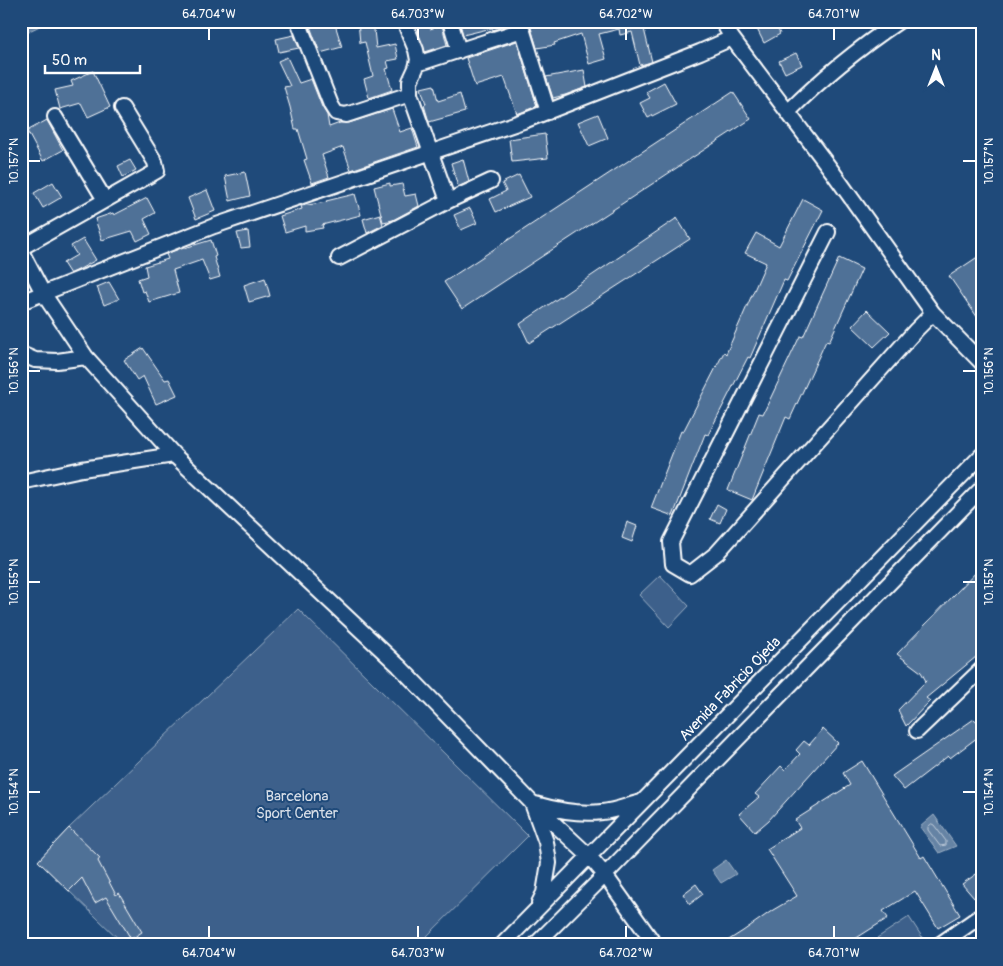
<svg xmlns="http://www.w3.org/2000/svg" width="1003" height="966" font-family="Pangolin,sans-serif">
<rect width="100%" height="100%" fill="#1f4a7a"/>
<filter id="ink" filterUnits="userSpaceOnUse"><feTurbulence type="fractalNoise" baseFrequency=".02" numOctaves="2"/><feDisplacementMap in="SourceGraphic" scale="10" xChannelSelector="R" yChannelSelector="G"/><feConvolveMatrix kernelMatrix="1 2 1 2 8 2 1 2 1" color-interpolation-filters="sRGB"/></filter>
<g filter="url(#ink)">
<!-- built -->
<path fill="#2e5683" d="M 610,937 L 630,938 L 635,945 L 603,945 Z"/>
<!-- green -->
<path fill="#3c618b" stroke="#9eb0c5" d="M 660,575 L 689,606 L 669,627 L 639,595 Z
M 298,609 L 528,836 L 418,945 L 125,945 L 38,861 L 69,828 Z
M 909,917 L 926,943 L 923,945 L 882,945 L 877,938 Z"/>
<!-- water -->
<path fill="#6583a4" stroke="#a3b5c8" d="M 21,21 L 50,21 L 21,35 Z
M 934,815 L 956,846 L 939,853 L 920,827 Z
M 726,860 L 736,874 L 721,883 L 712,870 Z"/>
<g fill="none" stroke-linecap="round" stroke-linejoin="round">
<!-- shore -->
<path stroke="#c1cddb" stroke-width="1" d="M 932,824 L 934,825 L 946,841 L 946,845 L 940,846 L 928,830 L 928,827 Z"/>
</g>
<!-- building -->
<path fill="#507197" stroke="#fff" d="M 308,21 L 334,21 L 342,47 L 320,53 Z
M 358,21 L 373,21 L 376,48 L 395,44 L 398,59 L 387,61 L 389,68 L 386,69 L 392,90 L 369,98 L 364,79 L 373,76 L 365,42 L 360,43 Z
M 414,21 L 430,21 L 430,29 L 442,25 L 447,45 L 425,52 Z
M 459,21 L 511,21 L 512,24 L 493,30 L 492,28 L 463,35 Z
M 529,21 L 658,21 L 659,25 L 644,29 L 652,62 L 640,65 L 632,32 L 620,35 L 619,29 L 599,34 L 606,59 L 589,64 L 581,34 L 554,43 L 555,45 L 537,48 Z
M 753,21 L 774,21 L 780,34 L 764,43 Z
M 294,35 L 299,48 L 279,52 L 276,39 Z
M 517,41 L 537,106 L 517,114 L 504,77 L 475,86 L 466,58 Z
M 796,53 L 802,65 L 785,73 L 779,61 Z
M 287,57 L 299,83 L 311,79 L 322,107 L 327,115 L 329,127 L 340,123 L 349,123 L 392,109 L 400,132 L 412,128 L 418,147 L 351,170 L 343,147 L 322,155 L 329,177 L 312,183 L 304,160 L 307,159 L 298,129 L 295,129 L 290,107 L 284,87 L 290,86 L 278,61 Z
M 584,70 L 587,87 L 565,95 L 553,98 L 546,77 Z
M 93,71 L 110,107 L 88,117 L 81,103 L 60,109 L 55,90 L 73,86 L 71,81 Z
M 664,82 L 676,104 L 648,118 L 640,103 L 650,98 L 646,92 Z
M 434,85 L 438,101 L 460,94 L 465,112 L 429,122 L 424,105 L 426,104 L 421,88 Z
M 733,92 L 751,119 L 462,309 L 444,282 Z
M 598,114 L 608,138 L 589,146 L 578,122 Z
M 47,120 L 63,150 L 43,161 L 27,131 Z
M 545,134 L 548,158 L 512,162 L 509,139 Z
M 463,159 L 469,182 L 458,187 L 451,163 Z
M 130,160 L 136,170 L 123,177 L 118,166 Z
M 245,172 L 250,196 L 230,201 L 225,176 Z
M 519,175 L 530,197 L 496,212 L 490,199 L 506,191 L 502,183 Z
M 53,182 L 62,197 L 43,208 L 34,193 Z
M 390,183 L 390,186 L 402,184 L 405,196 L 416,194 L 419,206 L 393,220 L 383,222 L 374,187 Z
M 207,190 L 215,211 L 196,219 L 188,198 Z
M 355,194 L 361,215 L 322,225 L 323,228 L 305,231 L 305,226 L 285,232 L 280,216 L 302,209 L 301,206 L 327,202 L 326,201 Z
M 147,198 L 155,213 L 144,219 L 151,234 L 137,241 L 132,231 L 102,240 L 95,219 L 113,213 L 114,215 Z
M 803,199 L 823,210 L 787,281 L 784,280 L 750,358 L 748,357 L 708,435 L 705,434 L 673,516 L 651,508 L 681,431 L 683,432 L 724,352 L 726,354 L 766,263 L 745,253 L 756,233 L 779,246 Z
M 470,208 L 477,223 L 461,230 L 454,215 Z
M 380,214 L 383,225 L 367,233 L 363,219 Z
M 677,218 L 690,239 L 529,343 L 520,324 Z
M 248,231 L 250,247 L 241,248 L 237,233 Z
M 83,239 L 96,260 L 80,269 L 70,274 L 63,263 L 77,255 L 71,246 Z
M 211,240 L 216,256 L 214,257 L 220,277 L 210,280 L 202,260 L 173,270 L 179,293 L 149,302 L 145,291 L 142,292 L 138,279 L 147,276 L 145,266 L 168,259 L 166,254 L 181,248 L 181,249 Z
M 982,254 L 982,324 L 949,276 Z
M 839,258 L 862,269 L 829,342 L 826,341 L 790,419 L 786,417 L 752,500 L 728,490 L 759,413 L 763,414 L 800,336 L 803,337 Z
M 265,278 L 270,296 L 249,302 L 244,285 Z
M 109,282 L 119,299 L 104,305 L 97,287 Z
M 867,310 L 890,332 L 874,347 L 852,326 Z
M 143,348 L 165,380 L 169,379 L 177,395 L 156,404 L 143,376 L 137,380 L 124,360 Z
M 717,504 L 726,509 L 720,523 L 710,519 Z
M 627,522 L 637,526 L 632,542 L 622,538 Z
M 982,566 L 982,652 L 926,698 L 930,701 L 906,726 L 898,710 L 926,681 L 921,672 L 897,654 Z
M 974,719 L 982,726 L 982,734 L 950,758 L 948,756 L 904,790 L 892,776 Z
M 823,729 L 838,743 L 769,820 L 755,832 L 739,814 L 759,797 L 755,794 L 781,766 L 785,770 L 800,754 L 796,750 L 804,741 L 809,745 Z
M 862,761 L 921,858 L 924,856 L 960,915 L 938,928 L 915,891 L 883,911 L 888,918 L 855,939 L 858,945 L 721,945 L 743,931 L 773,910 L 797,896 L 767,849 L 800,828 L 795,820 L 850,785 L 843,773 Z
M 69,828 L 100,858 L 98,861 L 116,895 L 119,893 L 142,932 L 131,939 L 106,897 L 95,903 L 82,878 L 69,891 L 38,861 Z
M 982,870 L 982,892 L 974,898 L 962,884 Z
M 696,884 L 703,894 L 690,904 L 683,894 Z"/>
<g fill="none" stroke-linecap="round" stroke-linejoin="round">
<defs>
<path id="minor" d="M 298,21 L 331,105 L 336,113 L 346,115 L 410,94
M 404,21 L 416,50 L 418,60 L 416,68 L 410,81 L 410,94 L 448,201
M 450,21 L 459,51
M 722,21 L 732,38 L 832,171 L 933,313 L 982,363
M 520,22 L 548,112
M 417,64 L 522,30
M 788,112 C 822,78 859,48 899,21
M 55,117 L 105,200
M 828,232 L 671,542 L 673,564 L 690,574 L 717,553 L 916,330 L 933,313
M 21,248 L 157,171 L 155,162 L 122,108
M 21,251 L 43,293 L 86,357 L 174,455 L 399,666 L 532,803 L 589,856 L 605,875 L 655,945
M 339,258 L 448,201 L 491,181
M 21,302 L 214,226 L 526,120 L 700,52 L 732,38
M 21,354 L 35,360 L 57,361 L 86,357
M 21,482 L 82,469 L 174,455
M 917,731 L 982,669
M 535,804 C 556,810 580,815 602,812 C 615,811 629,805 641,802
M 533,806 L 546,842 L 549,863 L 544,893 L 539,903
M 502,945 L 982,455
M 535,945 L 605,875 L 982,488
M 939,945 L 982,915"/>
</defs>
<!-- minor casing -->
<use href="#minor" stroke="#fff" stroke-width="18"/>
<!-- minor -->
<use href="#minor" stroke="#1f4a7a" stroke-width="14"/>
</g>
</g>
<!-- ticks -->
<path fill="none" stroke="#fff" stroke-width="2" d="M 209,28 L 209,40M 418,28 L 418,40M 626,28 L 626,40M 834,28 L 834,40M 28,161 L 40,161M 963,161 L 976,161M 28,371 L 40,371M 963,371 L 976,371M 28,582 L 40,582M 963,582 L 976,582M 28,792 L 40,792M 963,792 L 976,792M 209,926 L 209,938M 418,926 L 418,938M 626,926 L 626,938M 834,926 L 834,938"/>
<g text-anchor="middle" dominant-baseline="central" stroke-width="4" stroke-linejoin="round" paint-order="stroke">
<!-- street labels -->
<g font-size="15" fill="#fff" stroke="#1f4a7a">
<text transform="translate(730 689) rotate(-46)">Avenida Fabricio Ojeda</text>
</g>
<!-- park labels -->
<g font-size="15" fill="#d8dfe8" stroke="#1f4a7a">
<text x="297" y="796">Barcelona<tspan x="297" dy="17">Sport Center</tspan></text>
</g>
</g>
<!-- margin -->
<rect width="1003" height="966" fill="none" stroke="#1f4a7a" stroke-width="55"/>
<!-- north arrow -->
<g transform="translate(936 68)" stroke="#1f4a7a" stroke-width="4" paint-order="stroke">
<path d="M0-4L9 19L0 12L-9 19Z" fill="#ffffff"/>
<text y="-8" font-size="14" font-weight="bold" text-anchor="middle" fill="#ffffff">N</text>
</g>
<!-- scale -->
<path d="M45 65v8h95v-8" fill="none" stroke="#ffffff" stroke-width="2.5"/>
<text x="52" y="65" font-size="15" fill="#ffffff" stroke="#1f4a7a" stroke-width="4" paint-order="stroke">50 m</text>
<rect x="28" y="28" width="948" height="910" fill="none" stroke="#fff" stroke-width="2"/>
<g font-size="12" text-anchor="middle" fill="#fff">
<text x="209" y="18">64.704°W</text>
<text x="418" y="18">64.703°W</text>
<text x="626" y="18">64.702°W</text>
<text x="834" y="18">64.701°W</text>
<text transform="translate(14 161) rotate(-90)" y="4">10.157°N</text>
<text transform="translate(989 161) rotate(-90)" y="4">10.157°N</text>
<text transform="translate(14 371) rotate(-90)" y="4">10.156°N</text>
<text transform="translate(989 371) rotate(-90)" y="4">10.156°N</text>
<text transform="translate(14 582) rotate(-90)" y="4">10.155°N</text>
<text transform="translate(989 582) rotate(-90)" y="4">10.155°N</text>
<text transform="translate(14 792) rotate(-90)" y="4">10.154°N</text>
<text transform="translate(989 792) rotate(-90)" y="4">10.154°N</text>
<text x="209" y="957">64.704°W</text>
<text x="418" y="957">64.703°W</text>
<text x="626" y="957">64.702°W</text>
<text x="834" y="957">64.701°W</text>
</g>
</svg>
